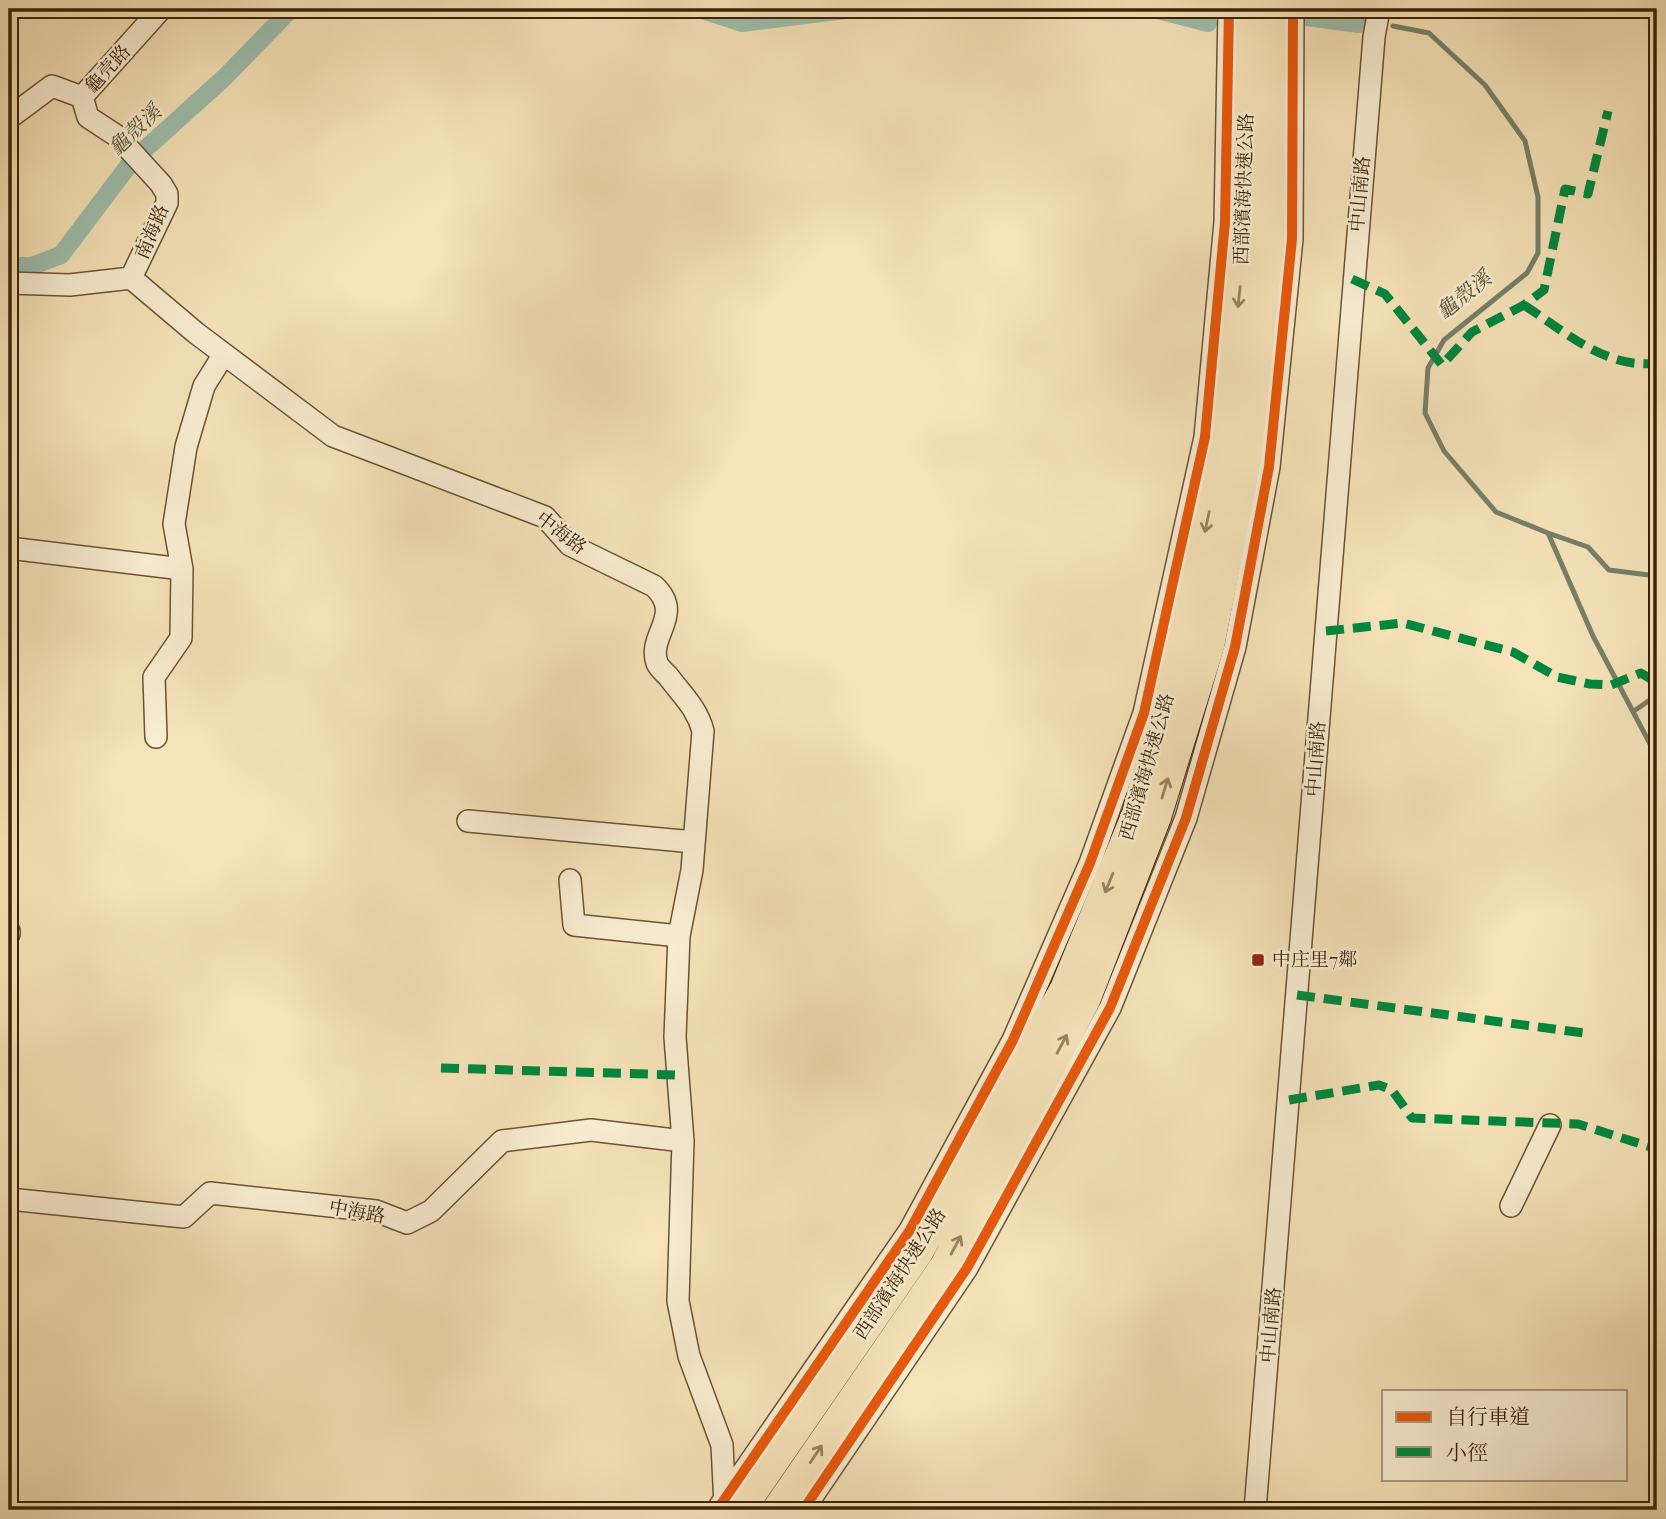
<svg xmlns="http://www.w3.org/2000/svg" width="1666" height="1519" font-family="'IM FELL French Canon','Noto Serif TC',serif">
<rect width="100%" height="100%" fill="#f6e3b9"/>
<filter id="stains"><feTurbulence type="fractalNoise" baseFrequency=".00286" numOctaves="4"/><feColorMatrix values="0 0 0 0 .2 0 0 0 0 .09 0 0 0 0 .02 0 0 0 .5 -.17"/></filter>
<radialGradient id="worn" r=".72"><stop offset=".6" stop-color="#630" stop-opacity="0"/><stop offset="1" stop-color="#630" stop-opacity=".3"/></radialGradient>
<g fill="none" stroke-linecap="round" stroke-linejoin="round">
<!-- stream -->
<path stroke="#76806a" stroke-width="5" d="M 1393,26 L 1429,33 L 1485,85 L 1525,141 L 1538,197 L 1538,253 L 1527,273 L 1444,340 L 1428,368 L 1425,413 L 1444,451 L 1496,512 L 1548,533 L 1593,636 L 1657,757
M 1548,533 L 1588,547 L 1609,570 L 1657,576
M 1634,711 L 1657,695"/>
<!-- canal -->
<path stroke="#9dbead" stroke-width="18" d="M 699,9 L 742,23 L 853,9
M 1154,9 L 1208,23
M 1307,17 L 1358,24
M 9,266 L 32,266 L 61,255 L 132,161 L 225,77 L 291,9"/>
<defs>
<path id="minor" d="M 82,97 L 161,9
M 9,118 L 52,86 L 82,97
M 131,278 L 196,333 L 333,436 L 545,517 L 570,545 L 654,586 C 685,615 647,635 657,663 C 659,668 665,673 668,676 C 682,695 697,708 703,731 L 692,870 L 679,936 L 675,1037 L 683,1141 L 678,1301 L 689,1356 L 722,1445 L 725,1505
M 9,283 L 70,285 L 131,278 L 167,203 L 167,194 L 161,184 L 117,136 L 88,117 L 82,97
M 9,548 L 182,569
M 156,737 L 154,677 L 181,638 L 182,569 L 174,524 L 186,447 L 204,386 L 224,354
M 468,821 L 694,842
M 570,880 L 574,925 L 679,936
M 9,931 L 9,934
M 9,1199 L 184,1217 L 210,1193 L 376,1211 L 407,1223 L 431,1211 L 502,1141 L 591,1130 L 683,1141
M 1511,1206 L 1550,1125
M 717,1510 L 910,1230 L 1013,1040 L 1090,863 L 1144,713 L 1205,437 L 1225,222 L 1229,9
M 803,1510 L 967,1268 L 1110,1008 L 1186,818 L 1235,647 L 1269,467 L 1292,239 L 1293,9
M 1255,1510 L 1374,37 L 1379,9"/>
<path id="highway" d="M 740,1510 L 918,1252 L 1065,989 L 1137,814 L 1184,635 L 1221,457 L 1247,228 L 1248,9
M 777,1510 L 945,1266 L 1085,1000 L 1156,817 L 1209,646 L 1246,460 L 1270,231 L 1271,9"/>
</defs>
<!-- minor casing -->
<use href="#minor" stroke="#6a5333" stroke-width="24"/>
<!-- highway casing -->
<use href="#highway" stroke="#3c2306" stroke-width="32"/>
<!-- minor -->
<use href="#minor" stroke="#f9edd2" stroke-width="21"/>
<!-- highway -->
<use href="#highway" stroke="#f6e3b9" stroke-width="30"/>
<!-- quiet -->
<path stroke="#00873e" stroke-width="9" stroke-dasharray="18 9" stroke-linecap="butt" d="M 1352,279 L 1385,294 L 1442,365 L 1472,332 L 1524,305 L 1544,290 L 1565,189 L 1588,194 L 1608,111
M 1524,305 C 1564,331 1607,370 1657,363
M 1326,631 L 1403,623 L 1513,652 L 1557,677 L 1590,684 L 1611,685 L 1641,673 L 1657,683
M 1297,995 L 1584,1033
M 441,1068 L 678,1075
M 1289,1100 L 1379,1085 L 1392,1090 L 1412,1118 L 1578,1124 L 1657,1149"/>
<defs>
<path id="cycleway" d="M 717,1510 L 910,1230 L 1013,1040 L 1090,863 L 1144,713 L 1205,437 L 1225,222 L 1229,9
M 803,1510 L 967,1268 L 1110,1008 L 1186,818 L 1235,647 L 1269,467 L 1292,239 L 1293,9"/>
</defs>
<!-- cycleway casing -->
<use href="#cycleway" stroke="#f9edd2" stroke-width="15"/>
<!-- cycleway -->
<use href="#cycleway" stroke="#e8590c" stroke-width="10"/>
</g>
<!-- one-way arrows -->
<defs><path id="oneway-shaft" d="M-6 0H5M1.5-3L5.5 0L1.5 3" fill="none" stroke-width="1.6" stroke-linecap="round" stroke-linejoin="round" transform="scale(1.75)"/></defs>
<g stroke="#998360">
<use href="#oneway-shaft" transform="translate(1239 297) rotate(96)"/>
<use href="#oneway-shaft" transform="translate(1207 522) rotate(102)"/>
<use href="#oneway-shaft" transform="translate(1165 788) rotate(-73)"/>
<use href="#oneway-shaft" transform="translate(1109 883) rotate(112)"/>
<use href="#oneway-shaft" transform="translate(1062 1044) rotate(-62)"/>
<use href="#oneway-shaft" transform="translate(956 1245) rotate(-62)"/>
<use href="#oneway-shaft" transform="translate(816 1454) rotate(-56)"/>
</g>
<!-- markers -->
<rect fill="#8f2418" stroke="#f9edd2" stroke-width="2.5" x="1251" y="953" width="14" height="14" rx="3.5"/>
<g text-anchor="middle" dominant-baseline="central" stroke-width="5" stroke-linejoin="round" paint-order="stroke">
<!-- street labels -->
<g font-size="19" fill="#3c2306" stroke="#f9edd2">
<text transform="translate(108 69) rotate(-48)">龜壳路</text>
<text transform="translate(1244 189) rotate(-88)">西部濱海快速公路</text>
<text transform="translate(1360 194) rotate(-85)">中山南路</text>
<text transform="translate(152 232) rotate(-67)">南海路</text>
<text transform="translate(561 533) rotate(37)">中海路</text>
<text transform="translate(1316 759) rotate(-86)">中山南路</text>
<text transform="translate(1147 767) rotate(-74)">西部濱海快速公路</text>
<text transform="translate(357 1212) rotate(10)">中海路</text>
<text transform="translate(900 1274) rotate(-57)">西部濱海快速公路</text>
<text transform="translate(1271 1325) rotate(-85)">中山南路</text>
</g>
<!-- poi labels -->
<g font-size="19" fill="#3c2306" stroke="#f9edd2" text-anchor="start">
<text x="1272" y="960">中庄里7鄰</text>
</g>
<!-- water labels -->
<g font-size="21" font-style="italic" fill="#595238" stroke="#f9edd2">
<text transform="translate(135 130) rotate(-44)">龜殼溪</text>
<text transform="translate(1464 295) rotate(-39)">龜殼溪</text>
</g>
</g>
<!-- margin -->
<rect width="1666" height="1519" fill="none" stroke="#f6e3b9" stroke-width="35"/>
<rect x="10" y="10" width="1645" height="1498" fill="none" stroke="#3c2306" stroke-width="3.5"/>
<rect x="18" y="18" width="1631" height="1484" fill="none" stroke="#3c2306" stroke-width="2"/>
<!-- legend -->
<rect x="1382" y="1390" width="245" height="91" fill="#f9edd2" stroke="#ad9c80" stroke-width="2"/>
<rect x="1396" y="1412" width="35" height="10" fill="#e8590c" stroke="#ad9c80" stroke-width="2"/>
<text x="1446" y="1424" font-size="21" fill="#3c2306">自行車道</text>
<rect x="1396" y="1447" width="35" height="10" fill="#00873e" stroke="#ad9c80" stroke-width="2"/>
<text x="1446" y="1460" font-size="21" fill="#3c2306">小徑</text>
<rect width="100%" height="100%" filter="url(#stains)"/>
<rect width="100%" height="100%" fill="url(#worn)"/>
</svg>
